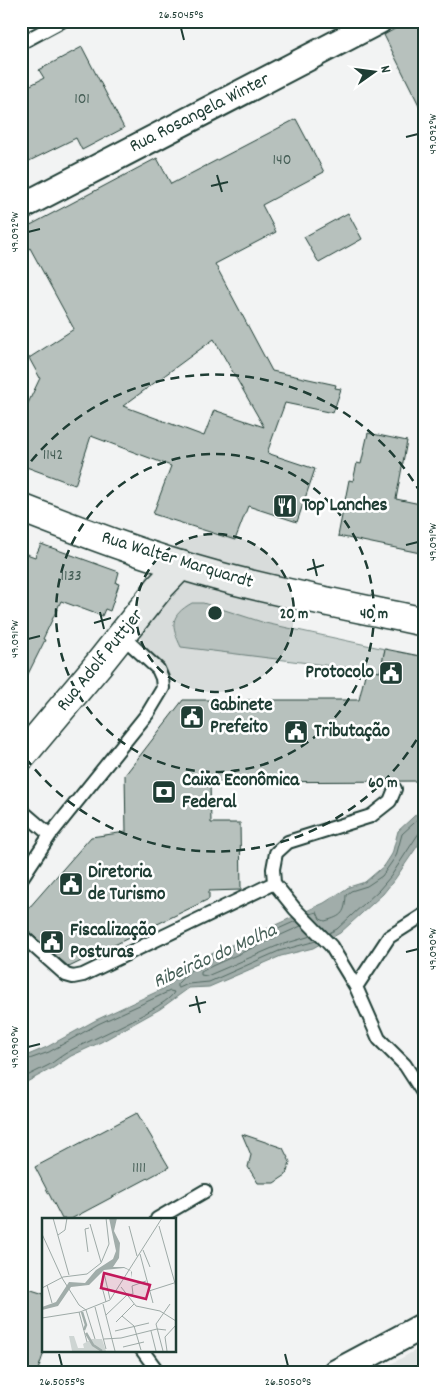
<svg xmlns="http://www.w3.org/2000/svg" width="446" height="1394" font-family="Dekko,sans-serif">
<rect width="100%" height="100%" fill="#f2f3f3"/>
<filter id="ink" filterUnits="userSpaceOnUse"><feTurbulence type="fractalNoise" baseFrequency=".02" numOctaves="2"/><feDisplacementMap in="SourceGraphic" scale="10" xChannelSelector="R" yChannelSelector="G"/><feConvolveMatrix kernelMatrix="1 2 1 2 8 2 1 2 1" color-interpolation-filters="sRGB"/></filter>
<g filter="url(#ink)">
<!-- built -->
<path fill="#e0e4e3" d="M 425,1345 L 425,1373 L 375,1373 Z"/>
<!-- green -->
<path fill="#ced5d3" stroke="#768984" d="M 192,603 L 203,603 L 265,623 L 385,649 L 380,672 L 181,647 C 171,626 169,616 192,603 Z"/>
<!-- water -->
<path fill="#a1adaa" stroke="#6d807b" d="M 425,806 L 425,835 L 395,879 L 383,894 L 340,933 L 313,948 L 281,956 L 209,987 L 189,988 L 160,1009 L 101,1042 L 71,1056 L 53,1068 L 21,1085 L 21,1058 L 47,1047 L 96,1020 L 167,987 L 188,966 L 207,956 L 324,903 L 349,887 L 365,882 L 385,865 L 392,854 L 398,831 Z"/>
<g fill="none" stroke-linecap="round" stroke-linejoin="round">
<!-- shore -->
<path stroke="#536a63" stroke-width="1" d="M 310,914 L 317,912 L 320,919 L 325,921 C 343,916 345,913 346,895 L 351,891 L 367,886 L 382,876 L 396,856 L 402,834 L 425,813
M 296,921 L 209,960 L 191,970 L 177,984 L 177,987 L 179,988 L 188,984 L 209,982 L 279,951 L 316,941
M 301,926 L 212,966 L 201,972 L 201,975 L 207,976 L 277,946 L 311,936
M 329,933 L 337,929 L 379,890 L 391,876 L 417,836 L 420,832 L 425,832
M 21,1062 L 49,1052 L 98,1024 L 170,991 L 174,992 C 170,1006 85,1042 68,1052 C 61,1056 55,1061 49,1065 C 40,1070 30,1074 21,1079"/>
</g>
<!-- building -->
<path fill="#b7c1bd" stroke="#1f3d34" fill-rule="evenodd" d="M 409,21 L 425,21 L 425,117 L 384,35 Z
M 82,47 L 124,128 L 82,150 L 76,138 L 21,165 L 21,90 L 44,78 L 39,70 Z
M 296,119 L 324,172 L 262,205 L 276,232 L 215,264 L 272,371 L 336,385 L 335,388 L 341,389 L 333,413 L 285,403 L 267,453 L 315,469 L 297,522 L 248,506 L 235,540 L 153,514 L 171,466 L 91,436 L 75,485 L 21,465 L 21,418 L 40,378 L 29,358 L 74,329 L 30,248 L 21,253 L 21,230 L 157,158 L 171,184 ZM 214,339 L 264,427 L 214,410 L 204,436 L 123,406 Z
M 348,213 L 362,239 L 319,263 L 304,237 Z
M 368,433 L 407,441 L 396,499 L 425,505 L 425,554 L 338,536 L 349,480 L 353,481 L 357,463 L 361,464 Z
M 41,544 L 119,572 L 116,583 L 119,584 L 110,611 L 105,609 L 102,616 L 61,601 L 43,639 L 45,640 L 21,688 L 21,552 L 35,557 Z
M 385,649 L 425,657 L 425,781 L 210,782 L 211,823 L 240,823 L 241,890 L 209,891 L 209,899 L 69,967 L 21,925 L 21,917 L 91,837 L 126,832 L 125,775 L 183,700 L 359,700 L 366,670 L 380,672 Z
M 137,1113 L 169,1167 L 71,1219 L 62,1219 L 35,1167 Z
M 242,1134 L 283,1148 L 290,1162 L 286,1175 L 274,1183 L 258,1183 L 248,1167 L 251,1155 Z
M 25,1288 L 44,1294 L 44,1352 L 37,1373 L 21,1373 L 21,1300 Z"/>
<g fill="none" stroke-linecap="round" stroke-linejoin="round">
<defs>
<path id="lane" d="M 21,43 L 62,21
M 21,810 L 50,835 L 21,879
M 50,835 L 148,713 L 163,688 L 162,678 L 158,669 L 122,636
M 274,883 L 273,869 L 276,853 L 288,842 L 371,816 L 390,801 L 395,789
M 21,935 L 66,975 L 73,977 L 83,975 L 274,883 L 295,909 L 331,946 L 356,987 L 379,1039 L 405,1065 L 425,1096
M 356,987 L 389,937 L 425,914
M 157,1219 L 205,1191
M 142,1350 L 159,1373"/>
<path id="street" d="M 21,207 L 379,21
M 335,1373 L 425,1325"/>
<path id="secondary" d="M 21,757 L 98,665 L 160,587 L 181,565"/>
<path id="primary" d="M 21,508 C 85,533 148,557 214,575 C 283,594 355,607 425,622"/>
</defs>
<!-- lane casing -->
<use href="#lane" stroke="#1f3d34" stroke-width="16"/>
<!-- street casing -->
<use href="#street" stroke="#1f3d34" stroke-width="29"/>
<!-- secondary casing -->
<use href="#secondary" stroke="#1f3d34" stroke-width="31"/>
<!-- primary casing -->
<use href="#primary" stroke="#1f3d34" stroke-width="31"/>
<!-- lane -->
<use href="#lane" stroke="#fff" stroke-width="12"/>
<!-- street -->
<use href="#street" stroke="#fff" stroke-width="25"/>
<!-- secondary -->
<use href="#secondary" stroke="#fff" stroke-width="28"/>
<!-- primary -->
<use href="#primary" stroke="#fff" stroke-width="28"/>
</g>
</g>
<!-- ticks -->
<path fill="none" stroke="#1f3d34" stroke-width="2" d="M 181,28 L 184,40M 406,137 L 418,134M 217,175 L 222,192M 211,186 L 228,182M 28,232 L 40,229M 406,545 L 418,542M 313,559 L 317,576M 307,570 L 324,565M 100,612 L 104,629M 94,623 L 111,618M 28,639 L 40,636M 406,952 L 418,949M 196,996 L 200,1013M 189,1006 L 206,1002M 28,1047 L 40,1044M 59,1354 L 62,1366M 285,1354 L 288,1366"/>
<!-- distance rings -->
<circle cx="215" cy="613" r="79" fill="#1f3d34" fill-opacity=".12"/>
<g fill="none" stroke="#1f3d34" stroke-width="2.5" stroke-dasharray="9 6">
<circle cx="215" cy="613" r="79"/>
<circle cx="215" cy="613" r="159"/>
<path d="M424 727A238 238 0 0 1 22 753M22 473A238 238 0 0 1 424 499"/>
</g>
<!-- icons -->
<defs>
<symbol id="restaurant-square" viewBox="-11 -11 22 22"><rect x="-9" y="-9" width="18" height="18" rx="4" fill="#1f3d34" stroke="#fff"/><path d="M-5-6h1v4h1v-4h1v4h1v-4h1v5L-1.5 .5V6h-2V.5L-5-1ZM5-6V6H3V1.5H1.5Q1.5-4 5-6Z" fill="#fff"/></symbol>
<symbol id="civic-square" viewBox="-11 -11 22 22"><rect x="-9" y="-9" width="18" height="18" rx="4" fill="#1f3d34" stroke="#fff"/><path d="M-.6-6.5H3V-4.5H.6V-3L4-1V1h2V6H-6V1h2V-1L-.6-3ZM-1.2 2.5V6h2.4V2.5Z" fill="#fff"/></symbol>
<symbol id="bank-square" viewBox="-11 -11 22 22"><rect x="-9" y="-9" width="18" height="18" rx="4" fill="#1f3d34" stroke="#fff"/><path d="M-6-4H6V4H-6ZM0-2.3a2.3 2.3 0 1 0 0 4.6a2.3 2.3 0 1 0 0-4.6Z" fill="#fff"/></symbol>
</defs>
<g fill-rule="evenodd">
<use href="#restaurant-square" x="271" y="492" width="28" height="28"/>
<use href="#civic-square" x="377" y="659" width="28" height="28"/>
<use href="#civic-square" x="178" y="703" width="28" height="28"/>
<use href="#civic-square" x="282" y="718" width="28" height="28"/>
<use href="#bank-square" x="150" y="778" width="28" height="28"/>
<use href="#civic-square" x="57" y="870" width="28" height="28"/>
<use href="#civic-square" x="38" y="928" width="28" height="28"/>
</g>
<g text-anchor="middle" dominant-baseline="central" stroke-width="5" stroke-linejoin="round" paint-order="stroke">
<!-- number labels -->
<g font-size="16" fill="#455e56">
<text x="82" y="99">101</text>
<text x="282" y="160">140</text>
<text x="53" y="455">1142</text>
<text x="71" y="576">1133</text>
<text x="139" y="1168">1111</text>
</g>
<!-- street labels -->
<g font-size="19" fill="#1f3d34" stroke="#fff">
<text transform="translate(200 114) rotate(-27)">Rua Rosangela Winter</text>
<text transform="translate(177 561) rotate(17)">Rua Walter Marquardt</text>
<text transform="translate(101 661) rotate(-51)">Rua Adolf Puttjer</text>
</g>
<!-- poi labels -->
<g font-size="19" font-weight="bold" fill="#1f3d34" stroke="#fff" text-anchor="start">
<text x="302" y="506">Top Lanches</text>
<text x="374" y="673" text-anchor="end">Protocolo</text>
<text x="210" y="706">Gabinete<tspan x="210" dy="22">Prefeito</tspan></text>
<text x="314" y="732">Tributação</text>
<text x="182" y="781">Caixa Econômica<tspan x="182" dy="22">Federal</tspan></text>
<text x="88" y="873">Diretoria<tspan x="88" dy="22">de Turismo</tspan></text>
<text x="70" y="931">Fiscalização<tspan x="70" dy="22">Posturas</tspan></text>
</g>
<!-- water labels -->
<g font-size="20" font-style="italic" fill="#465f57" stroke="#fff">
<text transform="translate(215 957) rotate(-24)">Ribeirão do Molha</text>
</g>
</g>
<!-- overview -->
<g transform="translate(42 1218)">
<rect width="134" height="134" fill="#f2f3f3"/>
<path d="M 27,118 L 32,118 L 36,130 L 42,130 L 41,126 L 50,121 L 60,121 L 64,133 L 30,133 Z" fill="#ced5d3"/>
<path d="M 67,0 L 75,0 L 72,13 L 78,25 L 77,40 L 71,49 L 82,49 L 88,52 L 90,54 L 89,60 L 89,53 L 82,50 L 62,52 L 47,67 L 29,69 L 16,88 L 0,92 L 0,89 L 14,84 L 27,64 L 43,65 L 54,52 L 71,41 L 74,33 Z" fill="#a1adaa"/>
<path fill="none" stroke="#a1adaa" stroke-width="2.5" d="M 40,94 L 44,107 L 42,112M 44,115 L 51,127 L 60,133"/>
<path fill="none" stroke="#9eaaa7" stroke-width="1" d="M 11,0 L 27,57M 48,6 L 59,44M 87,8 L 95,38M 117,8 L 134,69M 0,16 L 20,60M 16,17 L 23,12 L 25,0M 101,32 L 108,49M 46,34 L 43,11 L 47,10M 98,36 L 111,85M 62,55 L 68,81M 20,60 L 37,87 L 44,92M 59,65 L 64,84M 5,67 L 10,85M 79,69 L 94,88 L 118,93 L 134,103M 0,70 L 21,59 L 45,56 L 59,45 L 67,26 L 64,0M 107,73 L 132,65M 84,77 L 91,76 L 90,68 L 104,63M 61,86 L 73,133M 53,89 L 64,131M 44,92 L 53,121M 37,94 L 45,124M 64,97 L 85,77M 80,98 L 92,108 L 99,132M 0,100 L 38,94 L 68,82 L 120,0M 74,104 L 92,86M 73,113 L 107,105M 109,113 L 114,133M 62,121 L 79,120 L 115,111 L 124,112M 81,129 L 102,124M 121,133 L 114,106 L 128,86M 125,133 L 123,119 L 134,107"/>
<path fill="#c2185b" fill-opacity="0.15" stroke="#c2185b" stroke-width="2.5" d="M 62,55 L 108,67 L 104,81 L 59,70 Z"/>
<rect width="134" height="134" fill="none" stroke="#1f3d34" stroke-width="2.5"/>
</g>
<circle cx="215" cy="613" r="8" fill="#1f3d34" stroke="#fff" stroke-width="2.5"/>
<g font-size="15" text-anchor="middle" font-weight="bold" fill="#1f3d34" stroke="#fff" stroke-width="5" stroke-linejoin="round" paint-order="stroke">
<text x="294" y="618">20 m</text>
<text x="374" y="618">40 m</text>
<text x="383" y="787">60 m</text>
</g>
<!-- margin -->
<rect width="446" height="1394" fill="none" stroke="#fff" stroke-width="55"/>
<!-- north arrow -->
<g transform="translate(374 72) rotate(76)" stroke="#ffffff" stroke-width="4" paint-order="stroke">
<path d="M0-4L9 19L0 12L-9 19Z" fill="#1f3d34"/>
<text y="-8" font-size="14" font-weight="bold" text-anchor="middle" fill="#1f3d34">N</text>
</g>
<rect x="28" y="28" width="390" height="1338" fill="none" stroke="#1f3d34" stroke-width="2"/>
<g font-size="12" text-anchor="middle" fill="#1f3d34">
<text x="181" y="18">26.5045°S</text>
<text transform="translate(432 134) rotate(-90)" y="4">49.092°W</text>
<text transform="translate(14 232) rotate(-90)" y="4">49.092°W</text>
<text transform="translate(432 542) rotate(-90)" y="4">49.091°W</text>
<text transform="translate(14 639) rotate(-90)" y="4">49.091°W</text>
<text transform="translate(432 949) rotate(-90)" y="4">49.090°W</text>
<text transform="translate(14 1047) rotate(-90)" y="4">49.090°W</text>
<text x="62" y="1385">26.5055°S</text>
<text x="288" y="1385">26.5050°S</text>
</g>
</svg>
